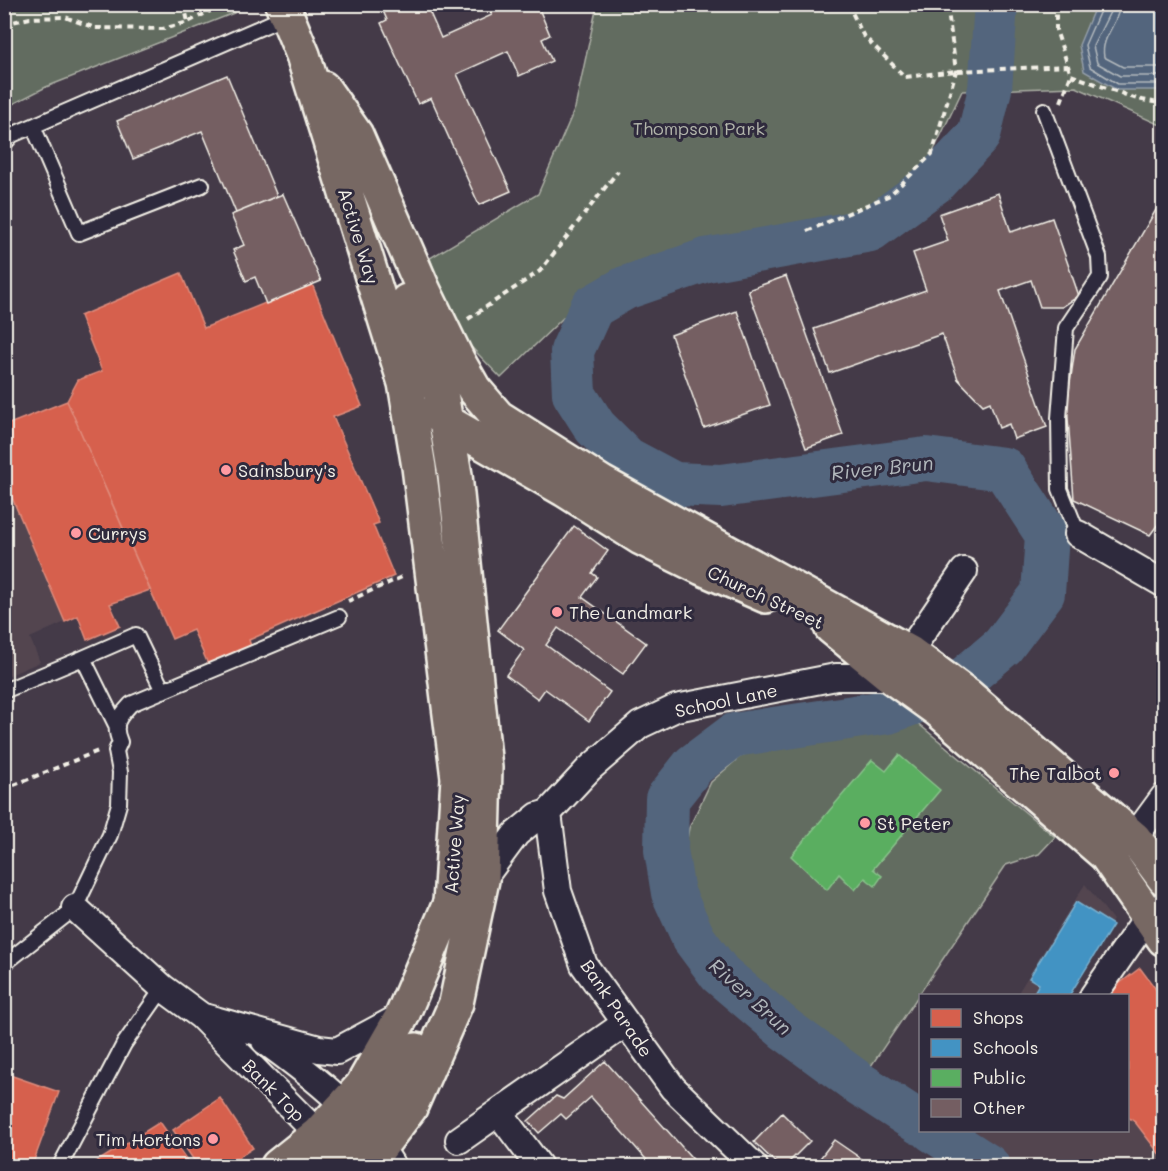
<svg xmlns="http://www.w3.org/2000/svg" width="1168" height="1171" font-family="Mali,sans-serif">
<rect width="100%" height="100%" fill="#443a48"/>
<filter id="ink" filterUnits="userSpaceOnUse"><feTurbulence type="fractalNoise" baseFrequency=".0167" numOctaves="2"/><feDisplacementMap in="SourceGraphic" scale="12" xChannelSelector="R" yChannelSelector="G"/><feConvolveMatrix kernelMatrix="1 2 1 2 8 2 1 2 1" color-interpolation-filters="sRGB"/></filter>
<g filter="url(#ink)">
<!-- built -->
<path fill="#524550" d="M 4,480 L 65,622 L 30,638 L 40,662 L 5,677 Z
M 1085,884 L 1113,920 L 1064,995 L 1016,996 Z
M 1128,1112 L 1136,1118 L 1163,1154 L 1163,1166 L 1019,1166 L 966,1131 L 1128,1130 Z"/>
<!-- green -->
<path fill="#626c60" stroke="#abaea4" stroke-width="1.5" d="M 5,4 L 234,4 L 234,13 L 46,87 L 5,108 Z
M 597,5 L 1163,5 L 1163,124 L 1158,124 L 1076,87 L 962,91 L 921,177 L 842,223 L 674,259 L 590,292 L 501,378 L 456,331 L 430,258 L 538,194 L 575,108 Z
M 909,716 L 1055,837 L 1039,854 L 1006,865 L 867,1072 L 775,1004 L 726,963 L 702,930 L 681,871 L 689,828 L 711,782 L 742,755 Z"/>
<!-- water -->
<path fill="#52657d" stroke="#939da8" stroke-width="1.5" d="M 1100,5 L 1163,5 L 1163,90 L 1117,90 L 1084,71 L 1079,45 L 1094,9 Z"/>
<!-- shops -->
<path fill="#d6604d" stroke="#df8c7c" stroke-width="1.5" d="M 181,273 L 204,328 L 312,284 L 362,406 L 333,417 L 379,523 L 373,525 L 394,576 L 249,640 L 251,646 L 208,664 L 193,630 L 172,639 L 67,401 L 78,380 L 102,371 L 80,316 Z
M 67,401 L 150,590 L 110,604 L 120,626 L 87,640 L 78,616 L 65,622 L 4,479 L 4,426 Z
M 1140,968 L 1164,1000 L 1164,1160 L 1135,1122 L 1128,1117 L 1128,996 L 1103,996 Z
M 4,1073 L 59,1092 L 32,1166 L 26,1166 L 4,1159 Z
M 220,1098 L 253,1148 L 225,1166 L 198,1166 L 173,1130 Z
M 160,1122 L 191,1166 L 90,1166 Z
M 4,1159 L 26,1166 L 4,1166 Z"/>
<!-- schools -->
<path fill="#4393c3" stroke="#78afce" stroke-width="1.5" d="M 1076,902 L 1113,925 L 1069,996 L 1032,996 L 1039,984 L 1029,978 Z"/>
<!-- public -->
<path fill="#5aae61" stroke="#88c28a" stroke-width="1.5" d="M 899,755 L 940,790 L 873,869 L 882,876 L 875,886 L 865,878 L 855,890 L 839,874 L 827,890 L 791,856 L 872,760 L 886,771 Z"/>
<g fill="none" stroke-linecap="round" stroke-linejoin="round">
<!-- shore -->
<path stroke="#b3b9bd" stroke-width="1.5" d="M 1103,4 L 1085,45 L 1090,67 L 1118,84 L 1164,84
M 1111,4 L 1110,12 L 1093,46 L 1097,63 L 1120,76 L 1164,76
M 1120,4 C 1119,24 1100,37 1104,57 L 1123,67 L 1164,67"/>
<!-- river -->
<path stroke="#52657d" stroke-width="44" d="M 920,1123 L 860,1084 L 785,1029 L 720,974 L 694,939 L 673,893 L 666,850 L 667,799 L 694,765 L 734,735 L 888,712 L 952,689 L 1003,646 L 1043,593 L 1047,535 L 1004,469 L 926,459 L 721,486 L 674,484 L 627,459 L 595,427 L 574,394 L 572,351 L 592,307 L 625,288 L 706,260 L 870,230 L 935,182 L 979,135 L 990,89 L 996,4
M 932,1130 L 988,1166"/>
</g>
<!-- building -->
<path fill="#745e62" stroke="#f4f1e8" stroke-width="1.5" d="M 380,4 L 426,4 L 441,38 L 492,15 L 487,4 L 537,4 L 550,35 L 542,39 L 552,61 L 519,76 L 508,51 L 457,74 L 511,191 L 479,205 L 431,98 L 418,104 L 381,23 L 387,20 Z
M 227,75 L 277,196 L 236,213 L 202,131 L 133,159 L 117,121 Z
M 998,193 L 1011,232 L 1052,218 L 1079,296 L 1062,307 L 1040,307 L 1031,280 L 1000,291 L 1047,427 L 1014,439 L 1009,424 L 999,428 L 990,402 L 983,405 L 958,379 L 942,334 L 830,373 L 814,329 L 926,290 L 913,253 L 948,241 L 939,214 Z
M 283,194 L 321,281 L 266,304 L 255,277 L 246,281 L 233,250 L 244,245 L 231,215 Z
M 1164,196 L 1164,516 L 1150,535 L 1074,499 L 1067,405 L 1075,349 Z
M 786,276 L 843,435 L 806,448 L 748,290 Z
M 737,311 L 770,405 L 704,428 L 671,335 Z
M 574,526 L 608,551 L 592,573 L 597,577 L 582,597 L 646,643 L 623,674 L 558,628 L 546,645 L 610,692 L 589,721 L 545,689 L 538,699 L 506,675 L 524,650 L 498,630 Z
M 605,1061 L 699,1166 L 652,1166 L 591,1097 L 566,1119 L 561,1114 L 539,1133 L 528,1121 L 556,1096 L 563,1099 Z
M 782,1113 L 810,1141 L 785,1166 L 779,1166 L 754,1142 Z
M 834,1140 L 872,1166 L 814,1166 Z"/>
<g fill="none" stroke-linecap="round" stroke-linejoin="round">
<defs>
<path id="lane" d="M 1044,110 L 1099,257 L 1100,277 L 1066,328 L 1059,418 L 1060,489 L 1078,534
M 4,144 L 12,135 L 33,126
M 202,185 L 79,233 L 33,126 L 287,16
M 4,691 L 83,658
M 117,727 L 83,658 L 136,635 L 163,691
M 4,964 L 75,908 L 110,835 L 119,804 L 120,772 L 116,751 L 120,742 C 112,724 119,717 131,704 L 339,617
M 60,1166 L 124,1044 L 163,988"/>
<path id="street" d="M 1078,534 L 1164,584
M 548,813 L 558,891 L 584,965 L 673,1088 L 754,1166
M 1119,847 L 1134,838 L 1164,797
M 482,880 L 516,834 L 538,816 L 548,813 L 589,769 L 640,725 L 676,708 L 836,677 L 892,677 L 964,571
M 75,908 L 163,988 L 201,1016 L 318,1134 L 329,1147
M 1093,996 L 1148,916 L 1164,905
M 204,1017 L 319,1049 L 337,1051 L 402,1016
M 265,1041 C 316,1078 360,1112 392,1166
M 499,1113 L 539,1166
M 459,1140 L 626,1023"/>
<path id="primary" d="M 323,88 L 356,135 L 424,291 L 458,361 L 474,389 L 498,417 L 602,483 L 910,653 L 967,695 L 1134,838 L 1164,878
M 434,412 L 447,422 L 565,490 L 641,538 L 702,568 L 766,596
M 831,627 L 892,677 L 938,710 L 1106,855 L 1164,939
M 323,1132 L 374,1115 L 397,1084 L 416,1050
M 278,1166 L 318,1134 L 362,1086 L 402,1016 L 450,903 L 458,778 L 419,467 L 405,383 L 303,55 L 282,4
M 319,1166 L 324,1163 L 380,1147
M 360,1166 L 380,1147 L 410,1108 L 456,1003 L 482,880 L 485,768 L 455,475 L 442,399 L 428,353 L 407,301"/>
</defs>
<!-- lane casing -->
<use href="#lane" stroke="#f4f1e8" stroke-width="18"/>
<!-- street casing -->
<use href="#street" stroke="#f4f1e8" stroke-width="30"/>
<!-- primary casing -->
<use href="#primary" stroke="#f4f1e8" stroke-width="38"/>
<!-- path -->
<path stroke="#f4f1e8" stroke-width="4" stroke-dasharray="6 4.5" stroke-linecap="butt" d="M 184,4 L 188,22
M 826,4 L 837,8 L 844,4
M 848,4 L 863,35 L 905,77 L 956,71 L 1068,66
M 1056,4 L 1056,30 L 1071,75 L 1137,99 L 1164,104
M 4,24 L 30,18 L 65,17 L 95,28 L 163,29 L 188,22 L 224,4
M 1061,102 L 1071,75
M 807,231 L 890,195 L 932,154 L 956,71 L 947,4
M 468,319 L 540,271 L 618,171
M 348,601 L 404,576
M 4,789 L 98,751"/>
<!-- lane -->
<use href="#lane" stroke="#2f2a3d" stroke-width="14"/>
<!-- street -->
<use href="#street" stroke="#2f2a3d" stroke-width="26"/>
<!-- primary -->
<use href="#primary" stroke="#776864" stroke-width="33"/>
</g>
</g>
<!-- markers -->
<g fill="#ff9aa2" stroke="#2f2a3d" stroke-width="2">
<circle cx="226" cy="470" r="6"/>
<circle cx="76" cy="533" r="6"/>
<circle cx="557" cy="612" r="6"/>
<circle cx="1114" cy="773" r="6"/>
<circle cx="865" cy="823" r="6"/>
<circle cx="213" cy="1139" r="6"/>
</g>
<g text-anchor="middle" dominant-baseline="central" stroke-width="6" stroke-linejoin="round" paint-order="stroke">
<!-- park labels -->
<g font-size="18" fill="#b2b5ab" stroke="#2f2a3d">
<text x="699" y="128">Thompson Park</text>
</g>
<!-- street labels -->
<g font-size="18" fill="#f4f1e8" stroke="#2f2a3d">
<text transform="translate(359 236) rotate(73)">Active Way</text>
<text transform="translate(766 597) rotate(25)">Church Street</text>
<text transform="translate(726 700) rotate(-12)">School Lane</text>
<text transform="translate(454 844) rotate(-86)">Active Way</text>
<text transform="translate(617 1008) rotate(56)">Bank Parade</text>
<text transform="translate(274 1090) rotate(45)">Bank Top</text>
</g>
<!-- poi labels -->
<g font-size="18" fill="#f4f1e8" stroke="#2f2a3d" text-anchor="start">
<text x="238" y="470">Sainsbury's</text>
<text x="88" y="533">Currys</text>
<text x="569" y="612">The Landmark</text>
<text x="1102" y="773" text-anchor="end">The Talbot</text>
<text x="877" y="823">St Peter</text>
<text x="201" y="1139" text-anchor="end">Tim Hortons</text>
</g>
<!-- water labels -->
<g font-size="20" font-style="italic" fill="#b3b9bd" stroke="#2f2a3d">
<text transform="translate(882 467) rotate(-6)">River Brun</text>
<text transform="translate(751 996) rotate(42)">River Brun</text>
</g>
</g>
<!-- margin -->
<rect width="1168" height="1171" fill="none" stroke="#2f2a3d" stroke-width="24"/>
<rect x="12" y="12" width="1144" height="1147" fill="none" stroke="#f4f1e8" stroke-width="2" filter="url(#ink)"/>
<!-- legend -->
<rect x="919" y="994" width="210" height="138" fill="#2f2a3d" stroke="#7e7a81" stroke-width="1.5"/>
<rect x="931" y="1009" width="30" height="18" fill="#d6604d" stroke="#7e7a81" stroke-width="1.5"/>
<text x="973" y="1024" font-size="18" fill="#f4f1e8">Shops</text>
<rect x="931" y="1039" width="30" height="18" fill="#4393c3" stroke="#7e7a81" stroke-width="1.5"/>
<text x="973" y="1054" font-size="18" fill="#f4f1e8">Schools</text>
<rect x="931" y="1069" width="30" height="18" fill="#5aae61" stroke="#7e7a81" stroke-width="1.5"/>
<text x="973" y="1084" font-size="18" fill="#f4f1e8">Public</text>
<rect x="931" y="1099" width="30" height="18" fill="#745e62" stroke="#7e7a81" stroke-width="1.5"/>
<text x="973" y="1114" font-size="18" fill="#f4f1e8">Other</text>
</svg>
